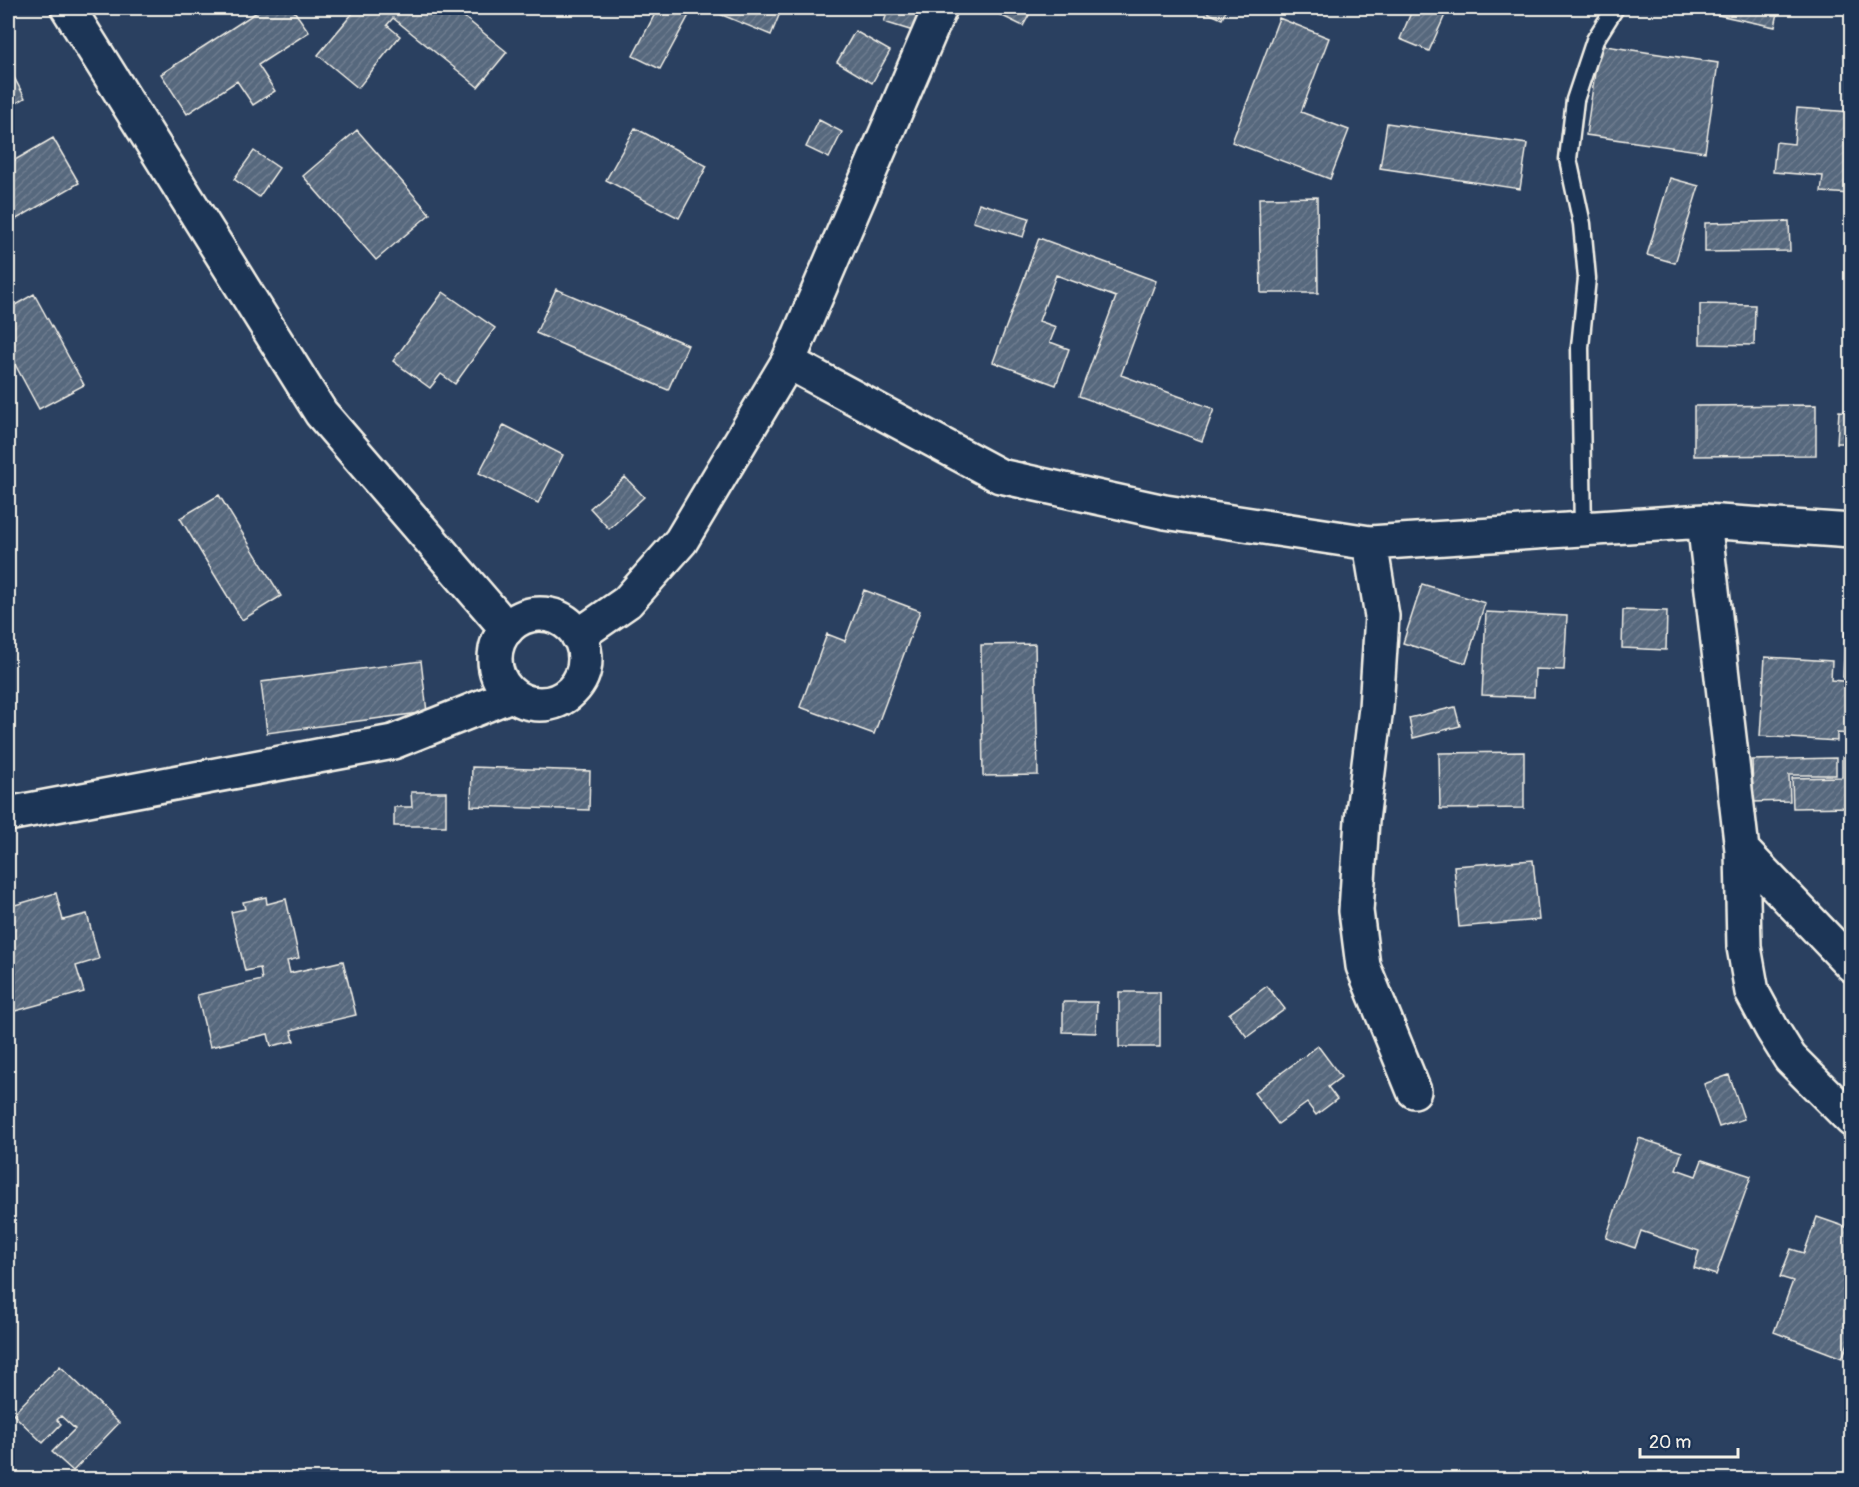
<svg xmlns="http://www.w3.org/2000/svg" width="1859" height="1487" font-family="Pangolin,sans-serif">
<defs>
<pattern id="building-hatch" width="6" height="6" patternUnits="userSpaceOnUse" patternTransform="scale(1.5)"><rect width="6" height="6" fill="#56677d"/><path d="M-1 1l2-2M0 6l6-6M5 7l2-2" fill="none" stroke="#6f7d8f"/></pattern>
</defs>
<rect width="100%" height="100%" fill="#2a4060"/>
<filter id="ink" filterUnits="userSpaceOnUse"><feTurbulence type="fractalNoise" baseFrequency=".0167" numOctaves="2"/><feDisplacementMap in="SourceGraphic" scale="12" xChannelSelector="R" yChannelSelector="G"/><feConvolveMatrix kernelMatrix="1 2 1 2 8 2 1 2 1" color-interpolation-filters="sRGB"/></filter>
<g filter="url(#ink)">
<!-- building -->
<path fill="url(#building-hatch)" stroke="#f4f1e8" stroke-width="1.5" d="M 263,8 L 292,8 L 309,32 L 258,65 L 275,91 L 253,105 L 237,81 L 187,114 L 161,74 Z
M 357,8 L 365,8 L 372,13 L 375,8 L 453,8 L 507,52 L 478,87 L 393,18 L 387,25 L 400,36 L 358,88 L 318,55 Z
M 658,8 L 674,8 L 689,15 L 660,69 L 633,56 Z
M 705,8 L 782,8 L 771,35 Z
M 889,8 L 934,8 L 926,35 L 884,22 Z
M 997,8 L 1033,8 L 1023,26 L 994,12 Z
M 1197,8 L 1227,8 L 1222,19 Z
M 1413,8 L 1448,8 L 1429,51 L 1400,39 Z
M 1685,8 L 1779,8 L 1775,27 Z
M 1279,18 L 1329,38 L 1301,112 L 1349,130 L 1330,179 L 1232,142 Z
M 855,31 L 890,51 L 872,83 L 837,62 Z
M 1599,45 L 1718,63 L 1705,152 L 1586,135 Z
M 8,66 L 25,98 L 8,108 Z
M 1797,108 L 1852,112 L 1851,194 L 1821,192 L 1823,176 L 1773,172 L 1776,142 L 1794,144 Z
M 819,120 L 842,132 L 829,158 L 806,147 Z
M 1387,123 L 1527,144 L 1520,189 L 1380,168 Z
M 635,128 L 707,166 L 679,218 L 606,180 Z
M 357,130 L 430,214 L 376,260 L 303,176 Z
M 53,138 L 79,183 L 8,224 L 8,164 Z
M 254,151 L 279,168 L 259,197 L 234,179 Z
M 1670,178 L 1699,186 L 1675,263 L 1647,255 Z
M 1317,197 L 1318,293 L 1261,293 L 1259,198 Z
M 979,203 L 1029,218 L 1023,237 L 973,222 Z
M 1789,221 L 1790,251 L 1705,252 L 1705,223 Z
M 1039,238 L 1156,281 L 1121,375 L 1214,409 L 1202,441 L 1079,396 L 1116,297 L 1056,275 L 1039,321 L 1056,327 L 1050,342 L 1069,349 L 1056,385 L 993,362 Z
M 556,289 L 688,345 L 668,390 L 536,333 Z
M 443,292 L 495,328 L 455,384 L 441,374 L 430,388 L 393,361 Z
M 34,294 L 84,385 L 39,409 L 11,357 L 8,359 L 8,309 Z
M 1700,304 L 1755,305 L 1754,345 L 1700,344 Z
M 1816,405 L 1816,455 L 1694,456 L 1694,406 Z
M 1839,411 L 1852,412 L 1852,443 L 1837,443 Z
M 504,425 L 563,455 L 538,503 L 479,473 Z
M 625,477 L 644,497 L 609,529 L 590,508 Z
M 219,495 L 281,596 L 242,620 L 180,518 Z
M 1422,584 L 1485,603 L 1466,663 L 1403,643 Z
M 864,590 L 920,611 L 874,734 L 800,707 L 827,634 L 845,641 Z
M 1623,610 L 1667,611 L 1666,650 L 1622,648 Z
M 1486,612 L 1567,616 L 1564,670 L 1535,669 L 1534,697 L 1482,695 Z
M 1845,631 L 1852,631 L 1852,678 L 1843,677 Z
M 1035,644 L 1038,775 L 983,776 L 981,645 Z
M 1765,657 L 1832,661 L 1831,680 L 1852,682 L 1852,734 L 1837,733 L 1837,741 L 1760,736 Z
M 421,661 L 427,712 L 267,733 L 261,682 Z
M 1455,707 L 1460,726 L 1413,738 L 1409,718 Z
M 1524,752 L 1524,808 L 1440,809 L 1439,753 Z
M 1842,757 L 1852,757 L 1852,807 L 1793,808 L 1792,778 L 1842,777 Z
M 1836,758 L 1836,775 L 1789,775 L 1790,801 L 1753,802 L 1752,760 Z
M 472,767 L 590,771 L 589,810 L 471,806 Z
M 411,792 L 446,792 L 446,826 L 394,826 L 394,807 L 412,807 Z
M 1533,860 L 1539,920 L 1459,927 L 1454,866 Z
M 56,893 L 63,920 L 87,914 L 99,959 L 76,966 L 84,992 L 8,1013 L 8,907 Z
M 266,897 L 267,904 L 286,899 L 299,958 L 287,961 L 290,973 L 343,961 L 356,1015 L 291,1030 L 294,1041 L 271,1046 L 268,1034 L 210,1047 L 197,995 L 262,980 L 260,968 L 245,971 L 231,912 L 245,909 L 243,902 Z
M 1267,986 L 1285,1009 L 1247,1037 L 1229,1014 Z
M 1119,992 L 1160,992 L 1160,1047 L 1119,1047 Z
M 1063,1002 L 1097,1002 L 1096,1033 L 1063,1032 Z
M 1318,1046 L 1341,1077 L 1328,1087 L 1337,1099 L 1316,1115 L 1307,1103 L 1278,1124 L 1254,1093 Z
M 1729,1075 L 1744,1119 L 1719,1127 L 1704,1084 Z
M 1639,1138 L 1682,1152 L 1676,1169 L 1696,1176 L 1702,1160 L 1751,1176 L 1716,1275 L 1694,1268 L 1699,1251 L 1641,1231 L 1635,1248 L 1606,1238 Z
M 1817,1217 L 1852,1229 L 1852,1334 L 1842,1358 L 1774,1332 L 1793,1281 L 1780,1277 L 1791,1249 L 1804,1253 Z
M 60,1366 L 119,1423 L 73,1471 L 52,1452 L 75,1429 L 61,1416 L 57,1420 L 61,1424 L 43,1443 L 13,1414 Z"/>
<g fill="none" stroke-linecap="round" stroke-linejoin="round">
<defs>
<path id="service" d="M 1583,531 L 1580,347 L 1587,278 L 1582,224 L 1568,159 L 1575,100 L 1595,40 L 1615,8"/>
<path id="minor" d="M 788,362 L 1000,476 L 1165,512 L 1370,543 L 1704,521 L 1852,531
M 1704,521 L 1742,850 L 1744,947 L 1752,992 L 1772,1029 L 1790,1058 L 1852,1120
M 1370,543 L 1382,616 L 1376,708 L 1362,820 L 1356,911 L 1363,966 L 1414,1091
M495 659a45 45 0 1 1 90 0a45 45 0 1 1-90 0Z
M 578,636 L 627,602 L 681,541 L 788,362 L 940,8
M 8,814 L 393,742 L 511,695
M 1742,850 L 1852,965"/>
<path id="tertiary" d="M 68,8 L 321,413 L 507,629"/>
</defs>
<!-- service casing -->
<use href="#service" stroke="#f4f1e8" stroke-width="21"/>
<!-- minor casing -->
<use href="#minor" stroke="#f4f1e8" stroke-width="38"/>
<!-- tertiary casing -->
<use href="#tertiary" stroke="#f4f1e8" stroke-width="38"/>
<!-- service -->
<use href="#service" stroke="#1d3557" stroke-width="16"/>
<!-- minor -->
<use href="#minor" stroke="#1d3557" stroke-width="33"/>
<!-- tertiary -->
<use href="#tertiary" stroke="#1d3557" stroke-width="33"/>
</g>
</g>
<!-- margin -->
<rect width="1859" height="1487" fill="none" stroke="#1d3557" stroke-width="30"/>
<rect x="15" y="15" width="1829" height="1457" fill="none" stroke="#f4f1e8" stroke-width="2" filter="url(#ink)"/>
<!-- scale -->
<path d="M1640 1448v9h98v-9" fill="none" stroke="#f4f1e8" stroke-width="3"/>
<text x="1649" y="1448" font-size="18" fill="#f4f1e8" stroke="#1d3557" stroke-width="4.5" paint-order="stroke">20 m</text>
</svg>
